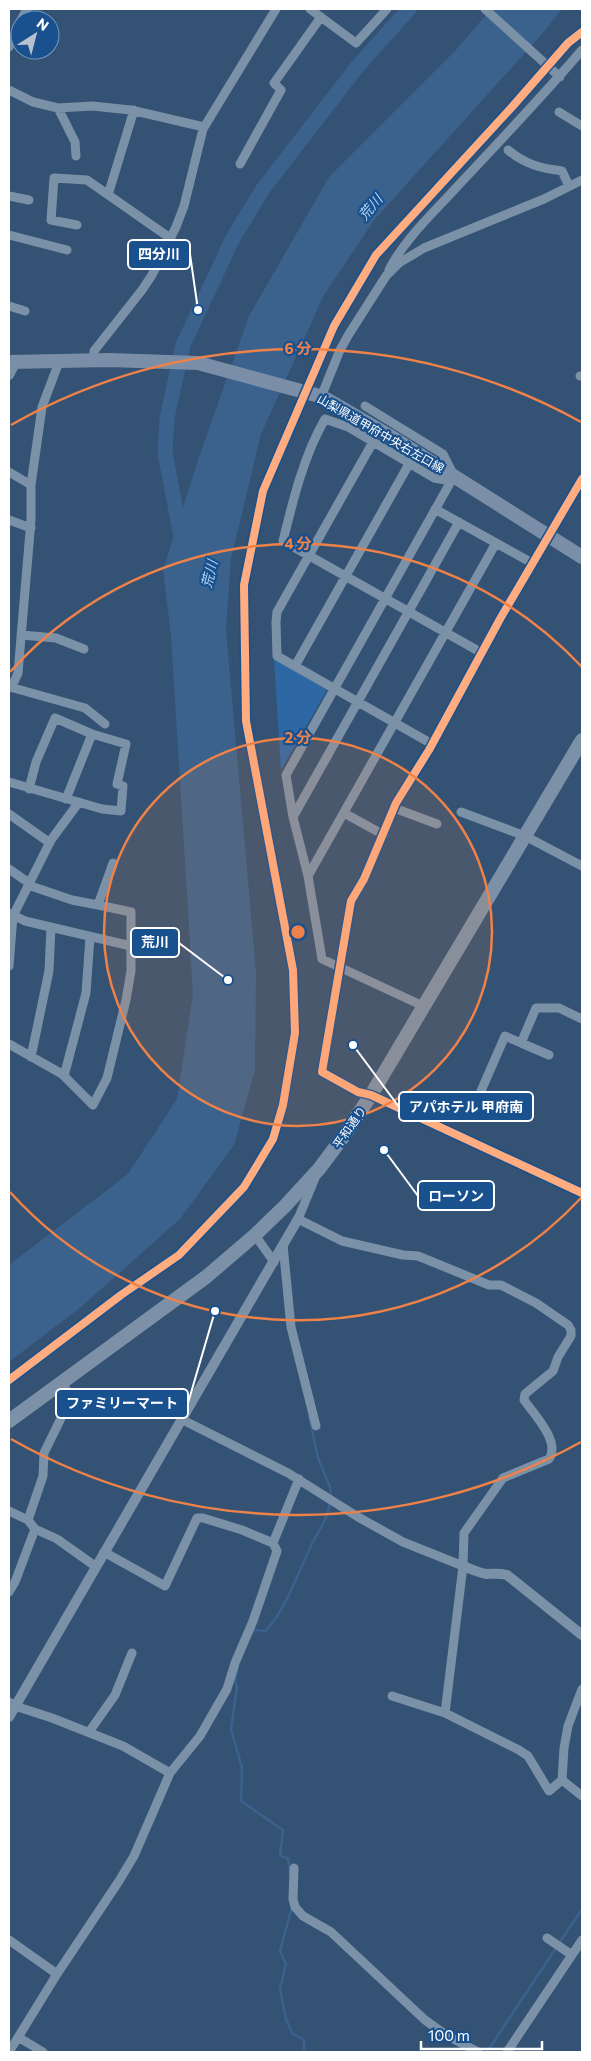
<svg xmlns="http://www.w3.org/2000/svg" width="591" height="2061" font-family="Commissioner,'Noto Sans JP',sans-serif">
<rect width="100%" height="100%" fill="#345274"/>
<!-- green -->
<path fill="#2d68a5" d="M 274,659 L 327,690 L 281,770 Z"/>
<!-- water -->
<path fill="#3a628d" d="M 491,9 L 562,9 L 542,34 L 375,219 L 324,295 L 261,434 L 231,559 L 226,630 L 256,972 L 255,1070 L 234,1145 L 180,1219 L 81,1307 L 9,1362 L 9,1265 L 128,1174 L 177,1099 L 193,994 L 171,635 L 163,570 L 199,457 L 249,316 L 329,177 L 456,50 Z"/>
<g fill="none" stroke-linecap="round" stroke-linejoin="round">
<!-- stream -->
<path stroke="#3a628d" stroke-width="2.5" d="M 309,1416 L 318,1458 L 330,1487 L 331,1496
M 253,1632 L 253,1630 L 266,1631 C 286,1608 297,1576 310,1548 C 317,1532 328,1520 330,1502
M 238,1667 L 235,1682 L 237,1687 L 231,1729 L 242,1768 L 241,1801 L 283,1830 L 280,1856 L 288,1858 L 290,1872
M 292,1907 L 280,1951 L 286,1964 L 280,1989 L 286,2019 L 292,2033 L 304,2040 L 304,2052
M 559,1943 L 582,1909
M 487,2052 L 556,1948"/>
<!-- river -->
<path stroke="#3a628d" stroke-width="15" d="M 182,542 L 165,453 L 167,418 L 183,345 L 233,238 L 263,189 L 357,67 L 409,9"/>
<!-- minor -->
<path stroke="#7b91a7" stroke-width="9" d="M 310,9 L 356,43 L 387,9
M 485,9 L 560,77
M 21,20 L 27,9
M 9,47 L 20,23
M 9,90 L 33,102 L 58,108 L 92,106 L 131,110 L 204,127
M 58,108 L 75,142 L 76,156
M 559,112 L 582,126
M 508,150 C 525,164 539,168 562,171 L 569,186
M 240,164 L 281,90 L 274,83 L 321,17
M 108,195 L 134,110
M 9,196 L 29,200
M 77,225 L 51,220 L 54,178 L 87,180 L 170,238
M 9,235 L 67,250
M 389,270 C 404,240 431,215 454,190 C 497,144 541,98 582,50
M 9,306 L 25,311
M 94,361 L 94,351 L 142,290 L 152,275 L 176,227 L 184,206 L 203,129 L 276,9
M 580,376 L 582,376
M 321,397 L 340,350 L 349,334 L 386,276 L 399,263 L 424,248 L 544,199 L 582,180
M 365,406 L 443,454 L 454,476 L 286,775 L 293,817 L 308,876 L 322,959 L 423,1006
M 373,442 L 277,612 L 276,622 L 277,656 L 432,744
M 9,472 L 31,485
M 582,479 L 500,619 L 429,750 L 396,803 L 364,879 L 351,901 L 322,1072 L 358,1092 L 371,1095 L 582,1193
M 451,481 L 434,478 L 348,427 L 325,419 C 304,455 293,500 283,541 L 482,653
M 435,509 L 532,563
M 9,520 L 31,528
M 21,635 L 56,638 L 84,649
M 295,666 L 409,464
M 10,687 L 85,708 L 105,724
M 9,688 L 15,680 L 18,673 L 31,520 L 31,485 L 42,407 L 59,362
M 9,782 L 102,809 L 121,811 L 123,786 L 117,784 L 126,744 L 92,734
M 29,789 L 36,762 L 55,718 L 92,734 L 66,799
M 394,808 L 437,824
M 461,812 L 525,836 L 582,866
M 344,813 L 384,835
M 9,814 L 50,843
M 293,817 L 459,522
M 9,869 L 29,883
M 308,876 L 496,543
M 28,885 L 72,900 L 98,905
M 9,913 L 25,921 L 131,946
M 9,966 L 13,916 L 51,840 L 79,802
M 9,1044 L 62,1074 L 93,1105 L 107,1078 L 126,1000 L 131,971 L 131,912 L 98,905 L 113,863
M 549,1055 L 521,1043 L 536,1008 L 559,1008 L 582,1019
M 31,1057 L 49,971 L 51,927
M 64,1076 L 86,993 L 90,937
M 481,1091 L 505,1036 L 521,1043
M 315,1178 L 298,1219 L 342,1241 L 403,1255 L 418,1256 L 489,1285 L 501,1285 L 536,1303 L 568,1325 L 571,1330 L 571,1336 L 558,1357 L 553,1371 L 525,1394 L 524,1400 C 534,1414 561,1442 549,1459 L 503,1478 L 464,1533 L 463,1566 L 445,1713
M 255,1235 L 274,1262
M 283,1245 L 291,1327 L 316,1426
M 181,1419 L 288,1473 L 358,1517 L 403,1542 L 463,1566
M 9,1511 L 28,1520 L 35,1529 L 57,1539 L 95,1566
M 28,1520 L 43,1476 L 44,1453 L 68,1404 L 64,1379
M 104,1552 L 165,1586 L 197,1518 L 203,1518 L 242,1530 L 273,1543
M 9,1592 L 15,1582 L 35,1529
M 582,1689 L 568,1726 L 564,1748 L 562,1780 L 582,1796
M 392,1696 L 445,1713 L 519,1750 L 528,1756 L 549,1791 L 562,1780
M 9,1702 L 15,1706 L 52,1718 L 123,1746 L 170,1773
M 89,1732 L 115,1695 L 132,1653
M 294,1868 L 293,1899 L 295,1907 L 303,1916 L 331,1932 L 425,2020 L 446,2035 L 478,2052
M 547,1938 L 572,1955
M 9,1940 L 57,1974
M 18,2037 L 43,2052
M 9,2052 L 57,1974 L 119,1881 L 134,1856 L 170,1773 L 200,1736 L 227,1689 L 235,1663 L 253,1621 L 277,1551 L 273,1543 L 299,1479
M 507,2052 L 582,1940"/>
<!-- tertiary -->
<path stroke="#7b91a7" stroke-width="10" d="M 9,375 L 16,362
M 463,1566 C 471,1569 479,1573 487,1574 C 494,1574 499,1573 507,1575 L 582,1635
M 9,1717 L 298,1219"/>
<!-- primary -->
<path stroke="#7b8ea7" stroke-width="14" d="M 9,362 L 109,360 L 198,363 L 316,395 L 328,400 L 390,436 L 582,557"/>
<!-- trunk -->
<path stroke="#7c90a7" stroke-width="14" d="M 9,1421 L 206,1277 L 255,1235 L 285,1206 L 319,1169 L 343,1137 L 371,1095 L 582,740"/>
<defs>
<path id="cycleway" d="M 582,479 L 500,619 L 429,750 L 396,803 L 364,879 L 351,901 L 322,1072 L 358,1092 L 371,1095 L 582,1193
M 9,1380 L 121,1295 L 179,1255 L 244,1187 L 273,1139 L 283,1105 L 295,1033 L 293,970 L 246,721 L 244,585 L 263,491 L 334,326 L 376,255 L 512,107 L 568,43 L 582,32"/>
</defs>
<!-- cycleway casing -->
<use href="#cycleway" stroke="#19518f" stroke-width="11"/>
<!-- cycleway -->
<use href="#cycleway" stroke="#ffac80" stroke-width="8"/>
</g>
<!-- distance rings -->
<circle cx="298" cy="932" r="194" fill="#ee8249" fill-opacity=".12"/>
<g fill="none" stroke="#ee8249" stroke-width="2.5">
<circle cx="298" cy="932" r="194"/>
<path d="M582 1197A388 388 0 0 1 10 1192M10 672A388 388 0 0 1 582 667"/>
<path d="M581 1442A583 583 0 0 1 11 1439M11 425A583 583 0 0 1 581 422"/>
</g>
<g text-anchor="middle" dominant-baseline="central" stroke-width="4.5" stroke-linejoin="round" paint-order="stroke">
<!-- street labels -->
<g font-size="12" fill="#fff" stroke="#19518f">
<text transform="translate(381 433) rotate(30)">山梨県道甲府中央右左口線</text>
<text transform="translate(349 1127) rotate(-55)">平和通り</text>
</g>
<!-- water labels -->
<g font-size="14" font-style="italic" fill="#b2d4f6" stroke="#19518f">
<text transform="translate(370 207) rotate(-50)">荒川</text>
<text transform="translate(209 574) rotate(-76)">荒川</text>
</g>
</g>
<circle cx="298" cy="932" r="8" fill="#ee8249" stroke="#19518f" stroke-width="2.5"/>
<g font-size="15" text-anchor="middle" font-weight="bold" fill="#ee8249" stroke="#19518f" stroke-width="4.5" stroke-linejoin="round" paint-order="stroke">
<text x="298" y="354">6 分</text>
<text x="298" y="549">4 分</text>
<text x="298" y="743">2 分</text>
</g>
<!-- callouts -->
<path fill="none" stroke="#fff" stroke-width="2" d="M198 310L190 254M228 980L179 943M353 1045L399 1107M384 1150L418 1196M215 1311L188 1403"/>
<g fill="#fff" stroke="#19518f" stroke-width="2">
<circle cx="198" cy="310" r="5"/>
<circle cx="228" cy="980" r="5"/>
<circle cx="353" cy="1045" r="5"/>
<circle cx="384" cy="1150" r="5"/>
<circle cx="215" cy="1311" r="5"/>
</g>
<g fill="#19518f" stroke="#fff" stroke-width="2">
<rect x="128" y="240" width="62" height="29" rx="5"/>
<rect x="131" y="928" width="48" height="29" rx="5"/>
<rect x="399" y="1092" width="134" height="29" rx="5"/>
<rect x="418" y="1181" width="76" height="29" rx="5"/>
<rect x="56" y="1389" width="132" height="29" rx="5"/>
</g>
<g font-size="14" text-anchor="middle" font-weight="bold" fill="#fff">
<text x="159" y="259">四分川</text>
<text x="155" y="947">荒川</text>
<text x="466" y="1112">アパホテル 甲府南</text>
<text x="456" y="1201">ローソン</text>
<text x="122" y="1408">ファミリーマート</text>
</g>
<!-- border -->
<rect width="591" height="2061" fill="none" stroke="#ffffff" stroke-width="20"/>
<!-- north arrow -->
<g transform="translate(35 35) rotate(36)"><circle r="24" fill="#19518f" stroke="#7597bc"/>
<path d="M0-4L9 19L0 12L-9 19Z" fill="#b8c2ce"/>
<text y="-8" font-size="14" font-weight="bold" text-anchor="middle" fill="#ffffff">N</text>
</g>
<!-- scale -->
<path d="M421 2041v8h121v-8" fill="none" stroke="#ffffff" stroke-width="2.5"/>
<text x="428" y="2041" font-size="15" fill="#ffffff" stroke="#19518f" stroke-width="4" paint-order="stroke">100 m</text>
</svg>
